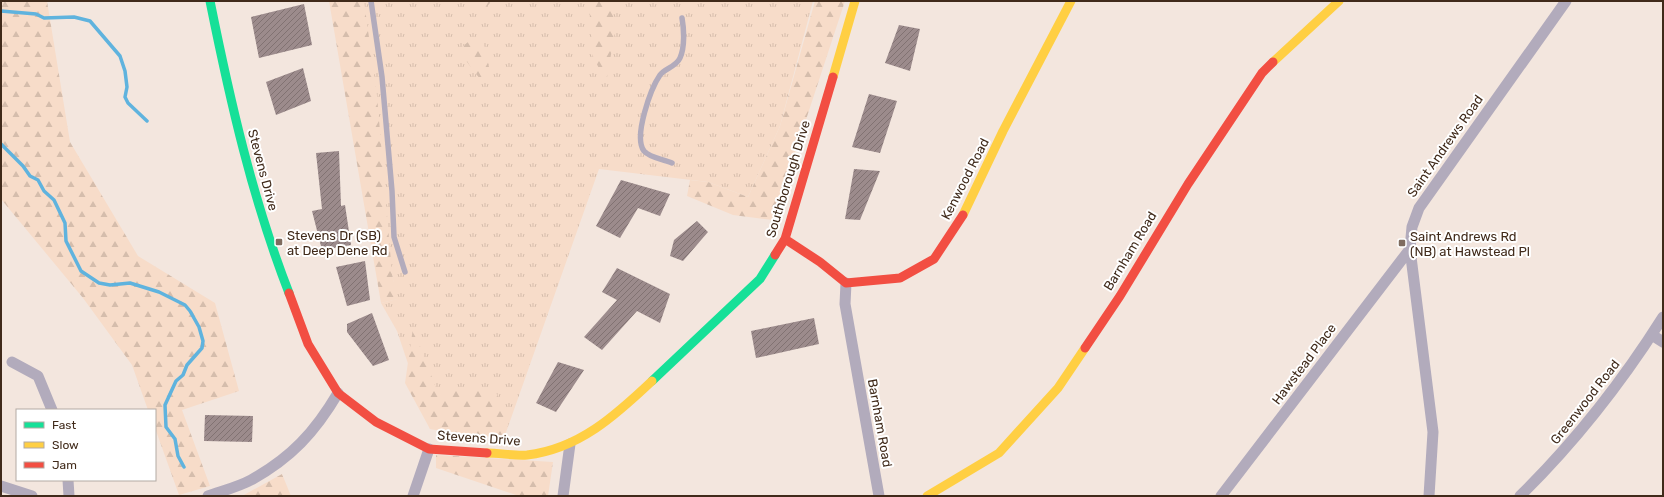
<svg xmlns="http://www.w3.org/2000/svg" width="1664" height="497" font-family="Rubik,sans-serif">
<defs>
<pattern id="grass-tufts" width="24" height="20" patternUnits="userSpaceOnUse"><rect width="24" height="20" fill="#f7dcc9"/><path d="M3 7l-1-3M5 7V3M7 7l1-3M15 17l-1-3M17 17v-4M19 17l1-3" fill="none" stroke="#d5bdac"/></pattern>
<pattern id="forest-firs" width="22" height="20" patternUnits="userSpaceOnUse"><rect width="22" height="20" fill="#f7dcc9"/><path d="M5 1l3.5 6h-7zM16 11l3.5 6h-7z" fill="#d5bdac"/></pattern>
<pattern id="building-hatch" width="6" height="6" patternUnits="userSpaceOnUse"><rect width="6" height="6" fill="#9c8b8c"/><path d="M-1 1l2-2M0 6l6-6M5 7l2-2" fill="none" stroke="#817272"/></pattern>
</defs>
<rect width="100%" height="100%" fill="#f3e6de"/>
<!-- grass -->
<path fill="url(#grass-tufts)" d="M 358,1 L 813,1 L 780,126 L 748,197 L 708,182 L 599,169 L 504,438 L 430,429 L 397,331 L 381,303 L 397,299 L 383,231 Z"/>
<!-- forest -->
<path fill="url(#forest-firs)" d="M 1,1 L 47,1 L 70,142 L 138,256 L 215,303 L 239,391 L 182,410 L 210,486 L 179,495 L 155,428 L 155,410 L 148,410 L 132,365 L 83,298 L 1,199 Z
M 329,1 L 364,1 L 377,96 L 392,274 L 398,299 L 381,303 Z
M 469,1 L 492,1 L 483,10 Z
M 589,1 L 610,1 L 616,26 L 606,83 L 592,54 Z
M 815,1 L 845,1 L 773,220 L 733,215 L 687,196 L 690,180 L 708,182 L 748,197 L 780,126 Z
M 473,38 L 481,39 L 485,48 L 490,72 L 480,79 L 458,50 Z
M 413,328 L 436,388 L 496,392 L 508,426 L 499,438 L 430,429 L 405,383 Z
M 436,455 L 553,462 L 548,496 L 519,496 L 436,468 Z
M 282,474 L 291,496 L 242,496 Z"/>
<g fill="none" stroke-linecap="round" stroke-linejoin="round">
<!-- stream -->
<path stroke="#5fb3de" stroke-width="3.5" d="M 1,11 L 36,14 L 44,18 L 74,17 L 90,21 L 120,56 L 125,71 L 127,87 L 125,97 L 128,103 L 147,121
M 1,144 L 23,166 L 30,176 L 38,180 L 44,191 L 54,200 L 65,223 L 66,241 L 81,271 L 99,283 L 110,285 L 130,283 L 159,292 L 185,305 L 190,311 L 199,327 L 203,341 L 202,348 L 187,365 L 183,375 L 176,381 L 165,405 L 166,427 L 175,439 L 178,456 L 184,467"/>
</g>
<!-- building -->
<path fill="url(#building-hatch)" d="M 304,4 L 312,45 L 259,58 L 251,17 Z
M 899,25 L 920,29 L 910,71 L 885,63 Z
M 303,68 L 311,101 L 276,115 L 266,82 Z
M 869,94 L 897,101 L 880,153 L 852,147 Z
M 339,151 L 341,206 L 345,205 L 351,245 L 322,250 L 312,211 L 322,209 L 316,153 Z
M 854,169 L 880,171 L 860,220 L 845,219 Z
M 621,180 L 670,194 L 660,216 L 638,208 L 620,238 L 596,226 Z
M 697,221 L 708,232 L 683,261 L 670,256 L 674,240 Z
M 365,261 L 370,300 L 347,306 L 336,267 Z
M 617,268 L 670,294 L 660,323 L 637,311 L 602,350 L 584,337 L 617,300 L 602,292 Z
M 372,313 L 389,360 L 373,366 L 347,332 L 347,324 Z
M 814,318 L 819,344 L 756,358 L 751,331 Z
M 558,362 L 584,370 L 556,412 L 536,403 Z
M 205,415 L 253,416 L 252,442 L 204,441 Z"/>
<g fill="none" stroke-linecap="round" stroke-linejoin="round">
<!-- lane -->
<path stroke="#b2abbc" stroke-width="5.5" d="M 371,1 L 382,77 L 392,191 L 394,237 L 405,272
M 672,163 C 663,159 650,158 644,151 C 633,137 651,88 660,75 C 665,68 676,67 680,58 C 685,47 684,29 682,18"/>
<!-- street -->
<path stroke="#b2abbc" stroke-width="11" d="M 846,283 L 845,304 L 879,496
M 1652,335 L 1663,342
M 12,362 L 38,376 L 52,410
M 68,480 L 69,496
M 1,486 L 32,496
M 208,496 C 222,491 238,487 251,480 C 291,458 315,432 338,393
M 413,496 L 429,449
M 563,496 L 570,444
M 1221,496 L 1410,249
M 1429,496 L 1433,432 L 1410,249 L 1412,227 L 1419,208 L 1566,1
M 1520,496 C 1575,442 1622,382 1663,317"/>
<!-- fast -->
<path stroke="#16e098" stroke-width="9" d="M 210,1 C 230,100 252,198 289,293
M 652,381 L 760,279 L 775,255"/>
<!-- slow -->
<path stroke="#ffcf43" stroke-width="9" d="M 1273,62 L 1339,1
M 833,77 L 855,1
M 963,215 L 1003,131 L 1071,1
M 487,453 C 500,453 515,456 527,455 C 579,449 616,415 652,381
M 927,496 L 999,453 L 1058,388 L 1085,348"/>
<!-- jam -->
<path stroke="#f24e42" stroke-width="9" d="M 785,239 L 820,262 L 846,283 L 900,278 L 934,259 L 963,215
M 775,255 L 785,239 L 833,77
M 289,293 L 308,344 L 338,393 L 376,422 L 429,449 L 487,453
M 1085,348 L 1120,296 L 1188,184 L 1262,73 L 1273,62"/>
</g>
<!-- markers -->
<g fill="#7f6c5f" stroke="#fff" stroke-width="1.5">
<rect x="275" y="238" width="8" height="8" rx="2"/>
<rect x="1398" y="239" width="8" height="8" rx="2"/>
</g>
<g text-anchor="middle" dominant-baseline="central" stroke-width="4" stroke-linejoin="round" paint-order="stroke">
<!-- street labels -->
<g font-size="13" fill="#402a1a" stroke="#fff">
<text transform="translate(1445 146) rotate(-55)">Saint Andrews Road</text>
<text transform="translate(263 170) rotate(75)">Stevens Drive</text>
<text transform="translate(788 179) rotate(-73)">Southborough Drive</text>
<text transform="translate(965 179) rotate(-63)">Kenwood Road</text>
<text transform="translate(1130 251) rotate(-59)">Barnham Road</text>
<text transform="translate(1304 364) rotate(-53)">Hawstead Place</text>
<text transform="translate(1585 402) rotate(-52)">Greenwood Road</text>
<text transform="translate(880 423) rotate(80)">Barnham Road</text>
<text transform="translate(479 438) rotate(4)">Stevens Drive</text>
</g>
<!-- poi labels -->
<g font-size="13" fill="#402a1a" stroke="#fff" text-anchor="start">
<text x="287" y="235">Stevens Dr (SB)<tspan x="287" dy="15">at Deep Dene Rd</tspan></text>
<text x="1410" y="236">Saint Andrews Rd<tspan x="1410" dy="15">(NB) at Hawstead Pl</tspan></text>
</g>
</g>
<!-- border -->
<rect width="1664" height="497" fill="none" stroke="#402a1a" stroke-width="4"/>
<!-- legend -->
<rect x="16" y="409" width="140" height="72" fill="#ffffff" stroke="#b3aaa3"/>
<rect x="24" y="422" width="20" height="6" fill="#16e098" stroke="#b3aaa3"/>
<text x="52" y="429" font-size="12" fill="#402a1a">Fast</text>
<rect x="24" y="442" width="20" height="6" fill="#ffcf43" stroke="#b3aaa3"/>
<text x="52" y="449" font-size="12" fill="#402a1a">Slow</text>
<rect x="24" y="462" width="20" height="6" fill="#f24e42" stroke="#b3aaa3"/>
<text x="52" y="469" font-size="12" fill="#402a1a">Jam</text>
</svg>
